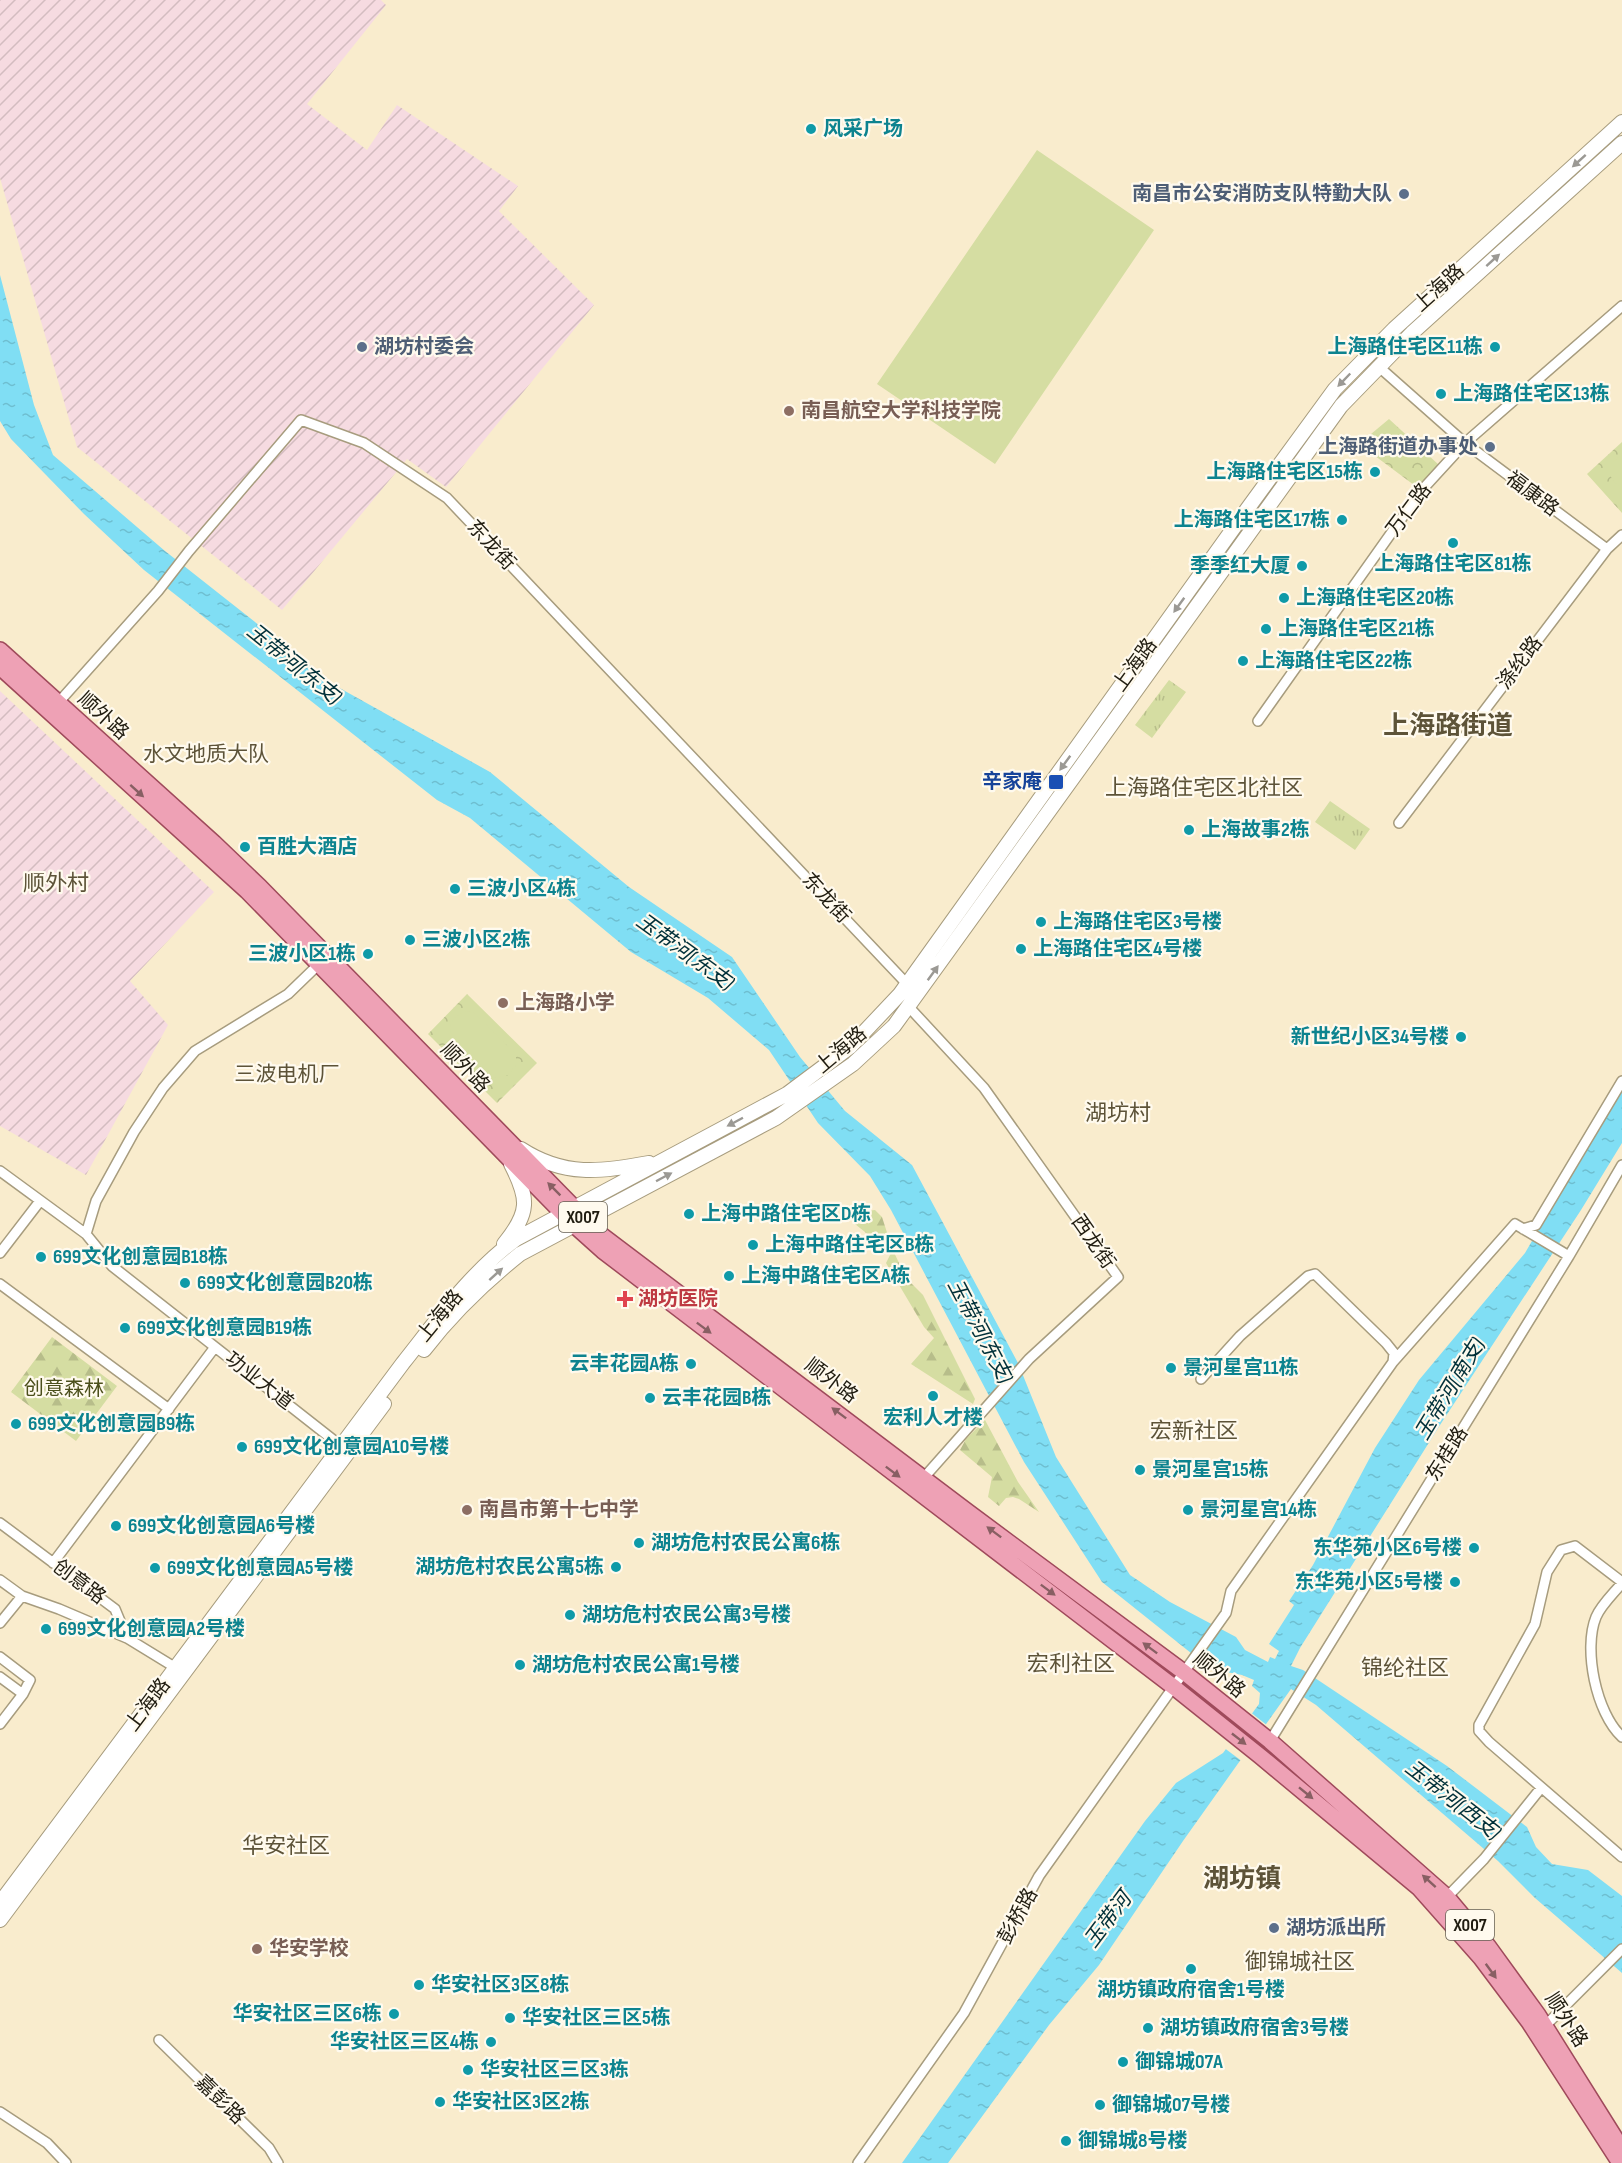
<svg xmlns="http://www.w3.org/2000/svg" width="1622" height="2163" font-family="'Sofia Sans Condensed','Noto Sans SC',sans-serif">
<defs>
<pattern id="industrial-furrows" width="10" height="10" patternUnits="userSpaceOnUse" patternTransform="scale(1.5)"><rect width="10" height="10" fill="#f6dbe1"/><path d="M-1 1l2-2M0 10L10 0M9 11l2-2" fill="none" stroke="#d3bcc0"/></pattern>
<pattern id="grass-tufts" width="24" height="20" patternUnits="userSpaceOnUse" patternTransform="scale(1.5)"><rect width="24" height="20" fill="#d5dda2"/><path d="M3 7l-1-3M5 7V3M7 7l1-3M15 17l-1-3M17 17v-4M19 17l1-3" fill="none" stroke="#b7bd8a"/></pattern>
<pattern id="forest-firs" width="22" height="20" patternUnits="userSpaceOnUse" patternTransform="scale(1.5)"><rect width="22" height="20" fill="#d5dda2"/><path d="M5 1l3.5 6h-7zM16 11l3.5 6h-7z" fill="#b7bd8a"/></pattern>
<pattern id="park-crowns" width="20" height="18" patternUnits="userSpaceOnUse" patternTransform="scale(1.5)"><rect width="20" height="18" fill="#d5dda2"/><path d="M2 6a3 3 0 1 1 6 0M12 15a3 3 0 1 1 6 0" fill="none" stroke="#b7bd8a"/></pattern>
<pattern id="water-ripples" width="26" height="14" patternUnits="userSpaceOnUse" patternTransform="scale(1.5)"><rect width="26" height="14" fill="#80def4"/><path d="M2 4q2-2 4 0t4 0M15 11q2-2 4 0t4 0" fill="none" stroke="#6ebed0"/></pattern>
</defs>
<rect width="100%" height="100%" fill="#f9eccd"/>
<!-- industrial -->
<path fill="url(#industrial-furrows)" d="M 0,0 L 381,0 L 386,5 L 307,104 L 367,150 L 397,105 L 518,186 L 499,211 L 594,305 L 446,487 L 407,459 L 282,610 L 77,447 L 0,178 Z
M 0,691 L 214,892 L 130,981 L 168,1025 L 86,1175 L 0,1126 Z"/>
<!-- grass -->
<path fill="url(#grass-tufts)" d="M 1169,680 L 1186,692 L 1152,738 L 1135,725 Z
M 1330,801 L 1370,829 L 1355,850 L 1315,822 Z"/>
<!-- forest -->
<path fill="url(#forest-firs)" d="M 875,1210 L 882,1217 L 892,1248 L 906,1278 L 923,1295 L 975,1399 L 973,1404 L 911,1364 L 934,1338 L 924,1327 L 886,1263 L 891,1253 L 855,1224 L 857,1212 Z
M 52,1337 L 117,1386 L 76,1441 L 11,1392 Z
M 985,1420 L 1018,1482 L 1039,1512 L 1019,1499 L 1013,1497 L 1006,1498 L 999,1506 L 988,1497 L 992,1477 L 960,1450 L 966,1439 Z"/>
<!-- park -->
<path fill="url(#park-crowns)" d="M 1389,419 L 1439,465 L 1418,488 L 1359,444 Z
M 1622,442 L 1622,513 L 1587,474 Z
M 467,994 L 537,1063 L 497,1103 L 428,1034 Z"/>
<!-- pitch -->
<path fill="#d5dda2" d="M 1037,150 L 1154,230 L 995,464 L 877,384 Z
M 1622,454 L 1622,487 L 1614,482 L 1611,477 L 1611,464 Z
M 467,1011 L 474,1013 L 516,1054 L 516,1065 L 508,1075 L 495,1078 L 488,1075 L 453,1039 C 445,1025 454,1015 467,1011 Z"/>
<!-- water -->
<path fill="url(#water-ripples)" d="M 0,275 L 34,405 L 53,455 L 165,551 L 336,686 L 490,772 L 629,887 L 732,957 L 800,1057 L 845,1111 L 912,1165 L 1018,1363 L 1056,1457 L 1130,1575 L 1170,1602 L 1236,1637 L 1245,1650 L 1268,1662 L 1270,1657 L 1275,1659 L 1279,1651 L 1269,1644 L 1294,1605 L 1289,1601 L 1313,1565 L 1375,1448 L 1419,1380 L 1525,1253 L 1622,1086 L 1622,1143 L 1581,1210 L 1440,1425 L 1300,1648 L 1291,1666 L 1303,1670 L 1447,1766 L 1527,1827 L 1536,1847 L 1552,1864 L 1588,1870 L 1622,1896 L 1622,1973 L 1535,1898 L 1498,1861 L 1316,1705 L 1291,1689 L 1183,1841 L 1099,1965 L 1049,2025 L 948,2163 L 902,2163 L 1145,1821 L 1176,1783 L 1223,1753 L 1259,1704 L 1260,1693 L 1252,1686 L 1254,1680 L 1242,1675 L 1211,1669 L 1102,1582 L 1024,1462 L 891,1210 L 870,1176 L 818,1123 L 769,1050 L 708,998 L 631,952 L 470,818 L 437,800 L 144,570 L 84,514 L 11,439 L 0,421 Z"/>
<!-- pier -->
<path fill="#f9eccd" d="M 1249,1711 L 1268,1726 L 1243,1762 L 1223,1747 Z"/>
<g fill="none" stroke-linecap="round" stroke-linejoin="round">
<defs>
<path id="minor" d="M 1378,366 L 1465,443 L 1607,549
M 58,703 L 158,591 L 189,551 L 301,420 L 364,443 L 447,498 L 907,984
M 1258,721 L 1421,491 L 1465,443 L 1622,306
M 1399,823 L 1607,549 L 1622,535
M 908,1006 L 984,1088 L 1118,1277 L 1029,1359 L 920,1482
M 0,1171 L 86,1234 L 112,1266 L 341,1446
M 1523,1229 L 1536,1225 L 1622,1081
M 86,1234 L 96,1201 L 134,1132 L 163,1088 L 195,1051 L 288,994 L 319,964
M 0,1253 L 40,1201
M 0,1284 L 169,1409
M 1393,1362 L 1515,1224 L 1569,1256
M 0,1523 L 115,1609 L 127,1638 L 176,1668
M 53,1563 L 215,1347
M 0,1580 L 22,1596 L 59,1609 L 127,1638
M 1622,1582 L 1575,1546 L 1561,1550 L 1547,1572 L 1535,1624 L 1479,1725 L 1479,1731 L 1489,1742 L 1622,1857
M 1622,1583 C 1614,1593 1601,1605 1596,1617 C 1583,1649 1596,1713 1622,1737
M 0,1623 L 22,1596
M 0,1657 L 30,1680 L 23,1694 L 0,1724
M 0,1677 L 23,1694
M 1270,1741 L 1569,1256 L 1622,1165
M 1447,1897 L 1484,1859 L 1541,1788
M 1545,2026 L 1622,1949
M 159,2040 L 269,2148 L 278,2163
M 0,2112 L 47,2143 L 66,2163
M 858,2163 L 964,2013 L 1039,1876 L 1226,1613 L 1231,1591 L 1393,1362 L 1394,1353 L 1386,1343 L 1315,1274 L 1308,1276 L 1240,1336 L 1201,1379"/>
<path id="secondary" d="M 521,1149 C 564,1177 601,1172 649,1163
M 504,1244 C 530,1212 529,1199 511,1164
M 424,1350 C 451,1315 485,1282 520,1254 L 776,1118 L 853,1064 L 894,1026 L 1341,406 L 1413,332 L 1622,143
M 0,1903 L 403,1363 C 438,1319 470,1273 516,1239 L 787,1094 L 850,1047 L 900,994 L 1248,508 L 1335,389 L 1394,329 L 1622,122
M 0,1920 L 384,1404"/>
<path id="primary" d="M 0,650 L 214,843 L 260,887 L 600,1234 L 968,1512 L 1185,1673 L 1270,1741 L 1447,1897 L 1488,1946 L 1538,2015 L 1622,2149
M 0,667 L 247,891 L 574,1225 L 603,1251 L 1175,1688 L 1260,1756 L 1419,1888 L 1481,1958 L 1529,2022 L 1620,2163"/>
</defs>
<!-- minor casing -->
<use href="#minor" stroke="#a79c7e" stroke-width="12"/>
<!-- secondary casing -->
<use href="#secondary" stroke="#a79c7e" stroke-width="16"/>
<!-- primary casing -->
<use href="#primary" stroke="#9f4a5b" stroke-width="18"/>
<!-- minor -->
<use href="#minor" stroke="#fff" stroke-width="9"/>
<!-- secondary -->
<use href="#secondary" stroke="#fff" stroke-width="14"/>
<!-- primary -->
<use href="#primary" stroke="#eea1b5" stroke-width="15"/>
</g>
<!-- one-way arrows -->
<defs><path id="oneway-solid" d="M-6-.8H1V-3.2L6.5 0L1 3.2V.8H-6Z" transform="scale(1.5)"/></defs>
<g fill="#9b9994">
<use href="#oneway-solid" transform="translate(1579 161) rotate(138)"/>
<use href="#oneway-solid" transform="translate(1493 260) rotate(-42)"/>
<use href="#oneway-solid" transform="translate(1344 380) rotate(134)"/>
<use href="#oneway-solid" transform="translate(1179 605) rotate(126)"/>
<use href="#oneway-solid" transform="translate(1065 763) rotate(126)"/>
<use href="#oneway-solid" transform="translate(933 973) rotate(-54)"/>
<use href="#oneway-solid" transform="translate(735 1122) rotate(152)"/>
<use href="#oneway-solid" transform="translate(664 1177) rotate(-28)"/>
<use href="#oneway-solid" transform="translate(496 1274) rotate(-42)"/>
</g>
<g fill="#885f63">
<use href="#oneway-solid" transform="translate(137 791) rotate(42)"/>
<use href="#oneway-solid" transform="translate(554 1189) rotate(-135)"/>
<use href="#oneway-solid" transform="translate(704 1328) rotate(37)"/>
<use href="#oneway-solid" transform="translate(839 1413) rotate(-143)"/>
<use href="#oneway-solid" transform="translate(893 1472) rotate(37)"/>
<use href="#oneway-solid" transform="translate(994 1532) rotate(-143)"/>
<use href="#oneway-solid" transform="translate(1048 1590) rotate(37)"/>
<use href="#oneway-solid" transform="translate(1150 1648) rotate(-143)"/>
<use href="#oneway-solid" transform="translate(1239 1739) rotate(38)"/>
<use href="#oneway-solid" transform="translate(1306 1793) rotate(39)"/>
<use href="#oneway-solid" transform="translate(1429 1881) rotate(-138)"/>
<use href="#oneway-solid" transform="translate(1491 1971) rotate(54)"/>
</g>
<!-- markers -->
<g fill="#0f9aa8" stroke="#fffaee" stroke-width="2">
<circle cx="811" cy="129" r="6"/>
<circle cx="1495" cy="347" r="6"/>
<circle cx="1441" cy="394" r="6"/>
<circle cx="1375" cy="472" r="6"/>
<circle cx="1342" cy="520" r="6"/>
<circle cx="1453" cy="543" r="6"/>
<circle cx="1302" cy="566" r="6"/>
<circle cx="1284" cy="598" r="6"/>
<circle cx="1266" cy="629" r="6"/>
<circle cx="1243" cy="661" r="6"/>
<circle cx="1189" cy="830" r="6"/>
<circle cx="245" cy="847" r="6"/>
<circle cx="455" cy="889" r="6"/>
<circle cx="1041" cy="922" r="6"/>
<circle cx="410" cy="940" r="6"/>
<circle cx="1021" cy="949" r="6"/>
<circle cx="368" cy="954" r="6"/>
<circle cx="1461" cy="1037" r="6"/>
<circle cx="689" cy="1214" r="6"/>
<circle cx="753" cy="1245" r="6"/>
<circle cx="41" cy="1257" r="6"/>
<circle cx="729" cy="1276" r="6"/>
<circle cx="185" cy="1283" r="6"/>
<circle cx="125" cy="1328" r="6"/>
<circle cx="691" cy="1364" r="6"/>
<circle cx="1171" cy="1368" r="6"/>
<circle cx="933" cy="1396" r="6"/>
<circle cx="650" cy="1398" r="6"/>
<circle cx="16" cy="1424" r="6"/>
<circle cx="242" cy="1447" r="6"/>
<circle cx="1140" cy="1470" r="6"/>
<circle cx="1188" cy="1510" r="6"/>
<circle cx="116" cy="1526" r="6"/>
<circle cx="639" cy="1543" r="6"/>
<circle cx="1474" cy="1548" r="6"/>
<circle cx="616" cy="1567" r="6"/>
<circle cx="155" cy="1568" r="6"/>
<circle cx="1455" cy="1582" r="6"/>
<circle cx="570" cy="1615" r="6"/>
<circle cx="46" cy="1629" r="6"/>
<circle cx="520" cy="1665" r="6"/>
<circle cx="1191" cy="1969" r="6"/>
<circle cx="419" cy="1985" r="6"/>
<circle cx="394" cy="2014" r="6"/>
<circle cx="510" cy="2018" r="6"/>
<circle cx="1148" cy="2028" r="6"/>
<circle cx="491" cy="2042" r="6"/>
<circle cx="1123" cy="2062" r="6"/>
<circle cx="468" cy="2070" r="6"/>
<circle cx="440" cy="2102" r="6"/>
<circle cx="1100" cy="2105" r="6"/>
<circle cx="1066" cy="2141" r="6"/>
</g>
<g fill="#5c6f8a" stroke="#fffaee" stroke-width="2">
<circle cx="1404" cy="194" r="6"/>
<circle cx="362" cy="347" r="6"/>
<circle cx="1490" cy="447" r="6"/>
<circle cx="1274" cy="1928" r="6"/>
</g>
<g fill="#8d6e63" stroke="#fffaee" stroke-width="2">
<circle cx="789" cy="411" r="6"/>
<circle cx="503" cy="1003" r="6"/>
<circle cx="467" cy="1510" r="6"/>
<circle cx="257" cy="1949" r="6"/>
</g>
<rect fill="#1a4fb4" stroke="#fffaee" stroke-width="2" x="1048" y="774" width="16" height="16" rx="3"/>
<path fill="#e0444e" stroke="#fffaee" stroke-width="2" d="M622 1290h6v6h6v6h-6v6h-6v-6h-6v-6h6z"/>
<g text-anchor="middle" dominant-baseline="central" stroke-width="4.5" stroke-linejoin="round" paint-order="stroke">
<!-- shield labels -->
<g fill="#fffaee" stroke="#645f53" stroke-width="1.5">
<rect x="559" y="1202" width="48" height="30" rx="4.5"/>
<rect x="1446" y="1910" width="48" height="30" rx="4.5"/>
</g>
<g font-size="18" font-weight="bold" fill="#211d11">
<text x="583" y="1217">X007</text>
<text x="1470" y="1925">X007</text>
</g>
<!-- culture labels -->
<g font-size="20" font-weight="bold" fill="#0d838f" stroke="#fffaee" text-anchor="start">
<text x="823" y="129">风采广场</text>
<text x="1483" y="347" text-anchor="end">上海路住宅区11栋</text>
<text x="1453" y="394">上海路住宅区13栋</text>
<text x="1363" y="472" text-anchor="end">上海路住宅区15栋</text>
<text x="1330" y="520" text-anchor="end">上海路住宅区17栋</text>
<text x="1453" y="564" text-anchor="middle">上海路住宅区81栋</text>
<text x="1290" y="566" text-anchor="end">季季红大厦</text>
<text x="1296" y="598">上海路住宅区20栋</text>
<text x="1278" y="629">上海路住宅区21栋</text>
<text x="1255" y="661">上海路住宅区22栋</text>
<text x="1201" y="830">上海故事2栋</text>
<text x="257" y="847">百胜大酒店</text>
<text x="467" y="889">三波小区4栋</text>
<text x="1053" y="922">上海路住宅区3号楼</text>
<text x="422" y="940">三波小区2栋</text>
<text x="1033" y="949">上海路住宅区4号楼</text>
<text x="356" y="954" text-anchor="end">三波小区1栋</text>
<text x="1449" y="1037" text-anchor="end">新世纪小区34号楼</text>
<text x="701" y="1214">上海中路住宅区D栋</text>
<text x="765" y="1245">上海中路住宅区B栋</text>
<text x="53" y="1257">699文化创意园B18栋</text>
<text x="741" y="1276">上海中路住宅区A栋</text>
<text x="197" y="1283">699文化创意园B20栋</text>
<text x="137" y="1328">699文化创意园B19栋</text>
<text x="679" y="1364" text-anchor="end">云丰花园A栋</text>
<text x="1183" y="1368">景河星宫11栋</text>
<text x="662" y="1398">云丰花园B栋</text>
<text x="933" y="1418" text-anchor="middle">宏利人才楼</text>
<text x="28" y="1424">699文化创意园B9栋</text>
<text x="254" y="1447">699文化创意园A10号楼</text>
<text x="1152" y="1470">景河星宫15栋</text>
<text x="1200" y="1510">景河星宫14栋</text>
<text x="128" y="1526">699文化创意园A6号楼</text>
<text x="651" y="1543">湖坊危村农民公寓6栋</text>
<text x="1462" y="1548" text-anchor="end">东华苑小区6号楼</text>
<text x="604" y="1567" text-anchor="end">湖坊危村农民公寓5栋</text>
<text x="167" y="1568">699文化创意园A5号楼</text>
<text x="1443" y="1582" text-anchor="end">东华苑小区5号楼</text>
<text x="582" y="1615">湖坊危村农民公寓3号楼</text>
<text x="58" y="1629">699文化创意园A2号楼</text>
<text x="532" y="1665">湖坊危村农民公寓1号楼</text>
<text x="431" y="1985">华安社区3区8栋</text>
<text x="1191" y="1990" text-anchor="middle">湖坊镇政府宿舍1号楼</text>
<text x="382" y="2014" text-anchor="end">华安社区三区6栋</text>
<text x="522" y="2018">华安社区三区5栋</text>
<text x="1160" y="2028">湖坊镇政府宿舍3号楼</text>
<text x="479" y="2042" text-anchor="end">华安社区三区4栋</text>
<text x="1135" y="2062">御锦城07A</text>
<text x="480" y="2070">华安社区三区3栋</text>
<text x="452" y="2102">华安社区3区2栋</text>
<text x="1112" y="2105">御锦城07号楼</text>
<text x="1078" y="2141">御锦城8号楼</text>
</g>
<!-- service labels -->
<g font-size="20" font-weight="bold" fill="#4e5e75" stroke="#fffaee" text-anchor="end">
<text x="1392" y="194">南昌市公安消防支队特勤大队</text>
<text x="374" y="347" text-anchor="start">湖坊村委会</text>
<text x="1478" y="447">上海路街道办事处</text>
<text x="1286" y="1928" text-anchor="start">湖坊派出所</text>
</g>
<!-- street labels -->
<g font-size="20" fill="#211d11" stroke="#fffaee">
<text transform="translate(1439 288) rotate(-42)">上海路</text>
<text transform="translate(1532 494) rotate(37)">福康路</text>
<text transform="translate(1409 510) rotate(-53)">万仁路</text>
<text transform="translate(491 545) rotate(47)">东龙街</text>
<text transform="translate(1520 663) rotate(-53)">涤纶路</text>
<text transform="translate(1135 665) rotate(-54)">上海路</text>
<text transform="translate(103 716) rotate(42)">顺外路</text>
<text transform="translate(826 898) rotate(47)">东龙街</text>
<text transform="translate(841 1050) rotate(-40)">上海路</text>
<text transform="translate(465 1068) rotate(46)">顺外路</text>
<text transform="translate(1093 1242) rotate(55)">西龙街</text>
<text transform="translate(440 1316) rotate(-51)">上海路</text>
<text transform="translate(259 1381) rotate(38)">功业大道</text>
<text transform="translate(831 1381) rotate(37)">顺外路</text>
<text transform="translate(1447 1454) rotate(-58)">东桂路</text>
<text transform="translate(79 1582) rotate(37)">创意路</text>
<text transform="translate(1219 1675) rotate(39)">顺外路</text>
<text transform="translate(148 1705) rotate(-53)">上海路</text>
<text transform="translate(1018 1916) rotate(-61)">彭桥路</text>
<text transform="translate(1566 2020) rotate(57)">顺外路</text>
<text transform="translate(220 2100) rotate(44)">嘉彭路</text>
</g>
<!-- education labels -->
<g font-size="20" font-weight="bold" fill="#785e54" stroke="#fffaee" text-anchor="start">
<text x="801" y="411">南昌航空大学科技学院</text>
<text x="515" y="1003">上海路小学</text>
<text x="479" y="1510">南昌市第十七中学</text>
<text x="269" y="1949">华安学校</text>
</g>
<!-- transit labels -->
<g font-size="20" font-weight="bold" fill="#164399" stroke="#fffaee" text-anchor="end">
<text x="1042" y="782">辛家庵</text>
</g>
<!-- health labels -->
<g font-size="20" font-weight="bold" fill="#be3a42" stroke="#fffaee" text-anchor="start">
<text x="638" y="1299">湖坊医院</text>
</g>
<!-- park labels -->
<g font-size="20" fill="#4c501c" stroke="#fffaee">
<text x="64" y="1389">创意森林</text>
</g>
<!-- water labels -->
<g font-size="21" font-style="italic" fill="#013039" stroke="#fffaee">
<text transform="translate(294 664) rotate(39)">玉带河(东支)</text>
<text transform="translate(685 952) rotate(36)">玉带河(东支)</text>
<text transform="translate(980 1331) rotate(62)">玉带河(东支)</text>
<text transform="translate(1450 1389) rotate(-59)">玉带河(南支)</text>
<text transform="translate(1453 1800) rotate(38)">玉带河(西支)</text>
<text transform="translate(1108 1920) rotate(-53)">玉带河</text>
</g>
<!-- neighbourhood labels -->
<g font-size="21" fill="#5d5338" stroke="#fffaee">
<text x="206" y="754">水文地质大队</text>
<text x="287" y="1074">三波电机厂</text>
</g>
<!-- quarter labels -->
<g font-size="22" fill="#5d5338" stroke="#fffaee">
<text x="1204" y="788">上海路住宅区北社区</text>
<text x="56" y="883">顺外村</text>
<text x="1118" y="1113">湖坊村</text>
<text x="1194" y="1431">宏新社区</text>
<text x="1071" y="1664">宏利社区</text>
<text x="1405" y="1668">锦纶社区</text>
<text x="286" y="1846">华安社区</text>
<text x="1300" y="1962">御锦城社区</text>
</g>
<!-- district labels -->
<g font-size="26" font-weight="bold" fill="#5d5338" stroke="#fffaee">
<text x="1448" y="726">上海路街道</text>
<text x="1242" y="1879">湖坊镇</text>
</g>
</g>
</svg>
